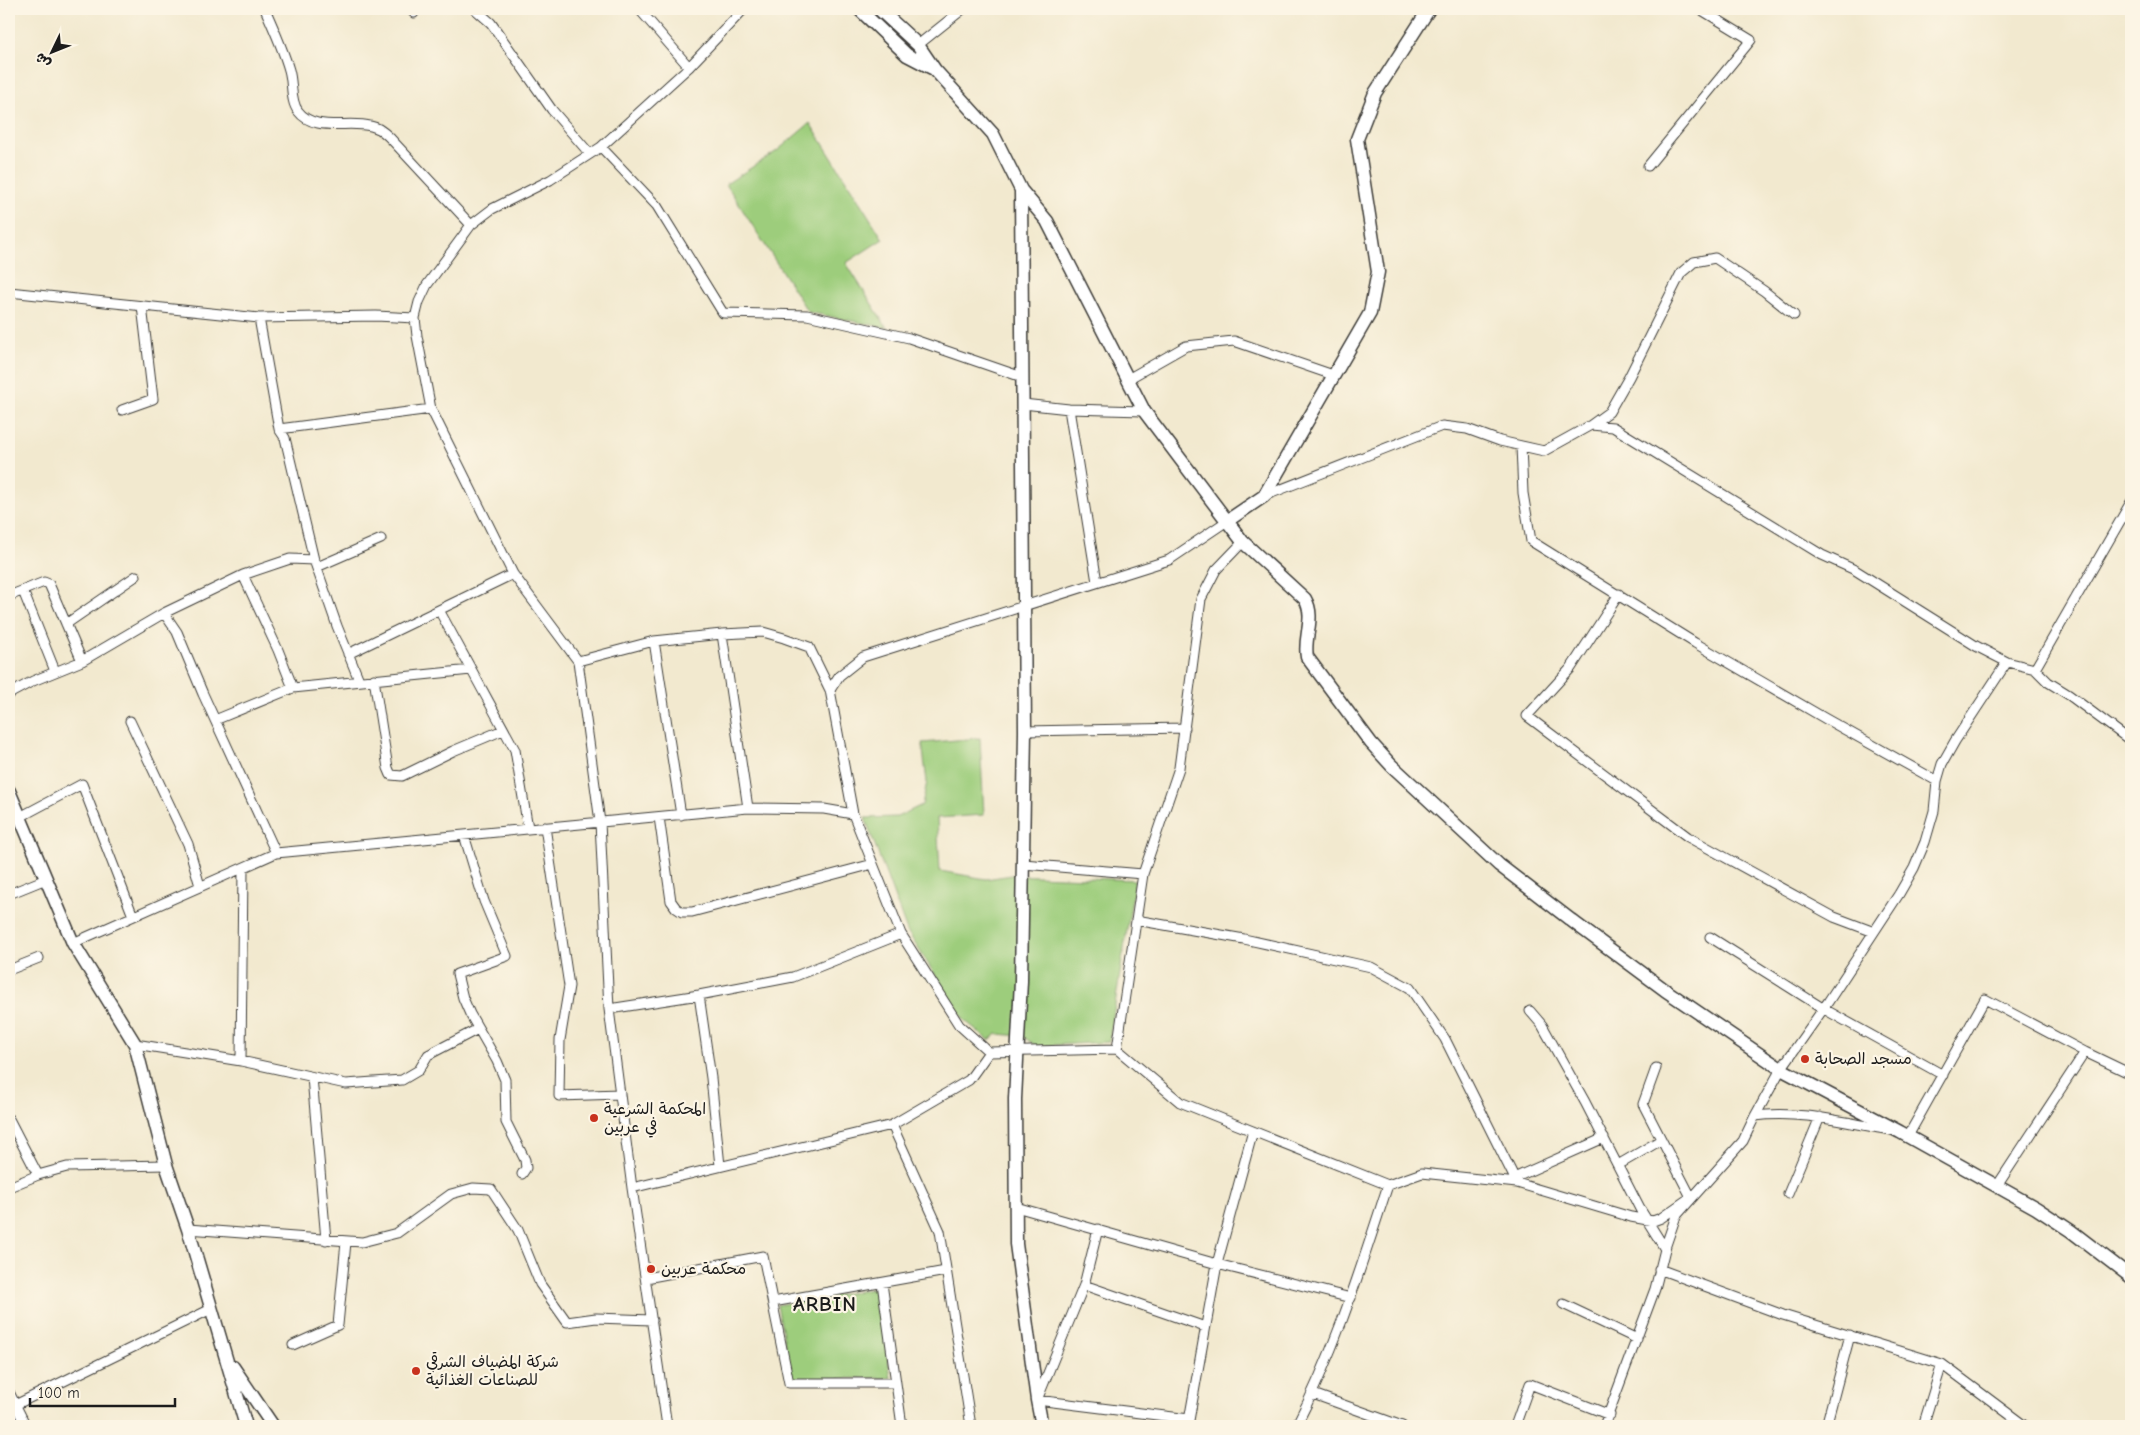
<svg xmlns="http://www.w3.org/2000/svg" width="2140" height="1435" font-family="'Comic Neue','Playpen Sans Arabic',sans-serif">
<rect width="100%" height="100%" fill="#fcf5e5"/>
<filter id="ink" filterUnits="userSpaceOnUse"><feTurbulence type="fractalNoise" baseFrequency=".02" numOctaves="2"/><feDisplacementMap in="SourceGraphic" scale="10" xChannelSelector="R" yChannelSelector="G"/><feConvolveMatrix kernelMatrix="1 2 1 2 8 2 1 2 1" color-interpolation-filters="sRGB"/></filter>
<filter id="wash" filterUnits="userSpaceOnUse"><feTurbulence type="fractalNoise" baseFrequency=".0096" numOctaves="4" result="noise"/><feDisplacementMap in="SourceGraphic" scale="20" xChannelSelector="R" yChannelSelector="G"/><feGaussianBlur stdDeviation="1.12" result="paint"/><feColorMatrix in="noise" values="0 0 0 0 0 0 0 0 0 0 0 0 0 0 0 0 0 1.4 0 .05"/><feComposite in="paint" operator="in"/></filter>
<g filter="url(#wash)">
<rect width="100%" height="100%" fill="#f2e9cf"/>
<!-- green -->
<path fill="#9dcd7c" stroke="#5c744c" d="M 810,123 L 883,239 L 846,263 L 887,328 L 808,312 L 726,184 L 777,151 Z
M 980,738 L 984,815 L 937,818 L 940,871 L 986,879 L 1012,875 L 1135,880 L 1109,1042 L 1037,1046 L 1022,1036 L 997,1034 L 989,1040 L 964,1020 L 907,931 L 865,818 L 897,817 L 922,805 L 927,782 L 922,743 Z
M 878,1288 L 891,1378 L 792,1379 L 777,1305 Z"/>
</g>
<g filter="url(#ink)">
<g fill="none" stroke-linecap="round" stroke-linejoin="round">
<defs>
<path id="street" d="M 265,9 C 274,29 283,49 289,70 C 293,83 290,101 298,111 C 316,135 355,117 379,129 C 384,132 388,136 391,139 L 471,225
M 410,9 L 414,13
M 475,9 L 491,23 L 552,110 L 590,154
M 639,9 L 689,67
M 918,45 L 963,9
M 601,147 L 657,206 L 723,313 L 807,315 L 909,338 L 1022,377
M 1648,166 L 1751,40 L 1700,9
M 9,292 L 259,318 L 376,316 L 415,318
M 259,318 L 279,429 L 285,438 L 314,560 L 337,626 L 359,680
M 1128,379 L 1186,346 L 1234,341 L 1333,375
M 1023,404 L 1069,409 L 1144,411
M 1069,409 L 1097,582
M 122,410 L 153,399 L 142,306
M 1591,425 L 1609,412 L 1629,377 L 1681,273 L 1694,262 L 1715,258 L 1764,291 L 1794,315
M 279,429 L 431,409
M 1521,446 L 1523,493 L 1531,541 L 1695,643 L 1826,719 L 1937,781
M 1264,496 L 1442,426 L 1467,429 L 1500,441 L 1544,451 L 1591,425 L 1613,427 L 1822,555 L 1855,570 L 1976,646 L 2007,662 L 2035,669 L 2048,682 L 2069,695 L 2131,741
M 1227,521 L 1169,560 L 863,657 L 839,676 L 830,690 L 853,814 L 901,934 L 959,1025 L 989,1052 L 1117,1049 L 1180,1102 L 1388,1185 L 1422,1173 L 1517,1183 L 1631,1217 L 1653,1221 L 1661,1218 L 1691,1197
M 317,567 L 381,539
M 243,575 L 278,650 L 293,688
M 23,591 L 55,671
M 1619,594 L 1571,668 L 1527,716 L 1688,837 L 1834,917 L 1874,932
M 9,596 L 44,582 L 49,584 L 82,661
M 439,610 L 515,750 L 528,828
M 164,613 L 177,632 L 203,694 L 276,853
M 66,624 L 136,576
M 722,634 L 748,808
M 654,641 L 681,815
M 348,654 L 513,574
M 578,661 L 654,641 L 722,634 L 763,632 L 784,638 L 809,647 L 830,690
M 2035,669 L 2131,502
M 374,679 L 388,768 L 391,775 L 402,776 L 453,751 L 503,730
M 9,694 L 33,681 L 82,661 L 164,613 L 243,575 L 290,559 L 314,560
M 215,720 L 293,688 L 471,670
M 130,721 L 188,844 L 200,886
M 1025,731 L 1185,728
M 20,817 L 82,784 L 133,916
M 659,817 L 671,901 L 676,908 L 682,912 L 692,912 L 873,864
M 545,827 L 569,986 L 560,1040 L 559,1096 L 620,1094
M 464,835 L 484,901 L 507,956 L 457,974 L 463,998 L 470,1014 L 497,1061 L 505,1080 L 506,1122 L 525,1160 L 526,1168 L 522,1174
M 1023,864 L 1143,874
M 9,894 L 46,879
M 1136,920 L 1244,939 L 1371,967 L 1410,988 L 1445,1039 L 1517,1183
M 1710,937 L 1824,1009 L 1943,1075
M 73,943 L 276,853 L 748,808 L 824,809 L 853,814
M 9,970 L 39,958
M 699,995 L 711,1078 L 720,1166
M 609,1009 L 699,995 L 793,977 L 901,934
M 1530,1011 L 1542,1025 L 1585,1102 L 1640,1209 L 1665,1249
M 135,1044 L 241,1061 L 346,1084 L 402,1080 L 419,1070 L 428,1055 L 478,1029
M 1117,1049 L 1143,874 L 1179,768 L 1201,599 L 1216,570 L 1243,542
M 2085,1052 L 2131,1074
M 241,1061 L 243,868
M 1656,1068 L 1643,1104 L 1691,1197
M 312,1077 L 326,1240
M 1755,1116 C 1801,1110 1846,1123 1891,1130
M 9,1119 L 38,1175
M 892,1125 L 940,1231 L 971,1426
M 1908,1136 L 1985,999 L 2085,1052 L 1997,1186
M 1618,1165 L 1661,1140
M 1514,1178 L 1604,1138
M 9,1187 L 38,1175 L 67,1167 L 166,1165
M 632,1188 L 892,1125 L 969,1080 L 989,1052
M 1788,1194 L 1820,1117
M 1016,1207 L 1217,1264 L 1351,1298
M 188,1229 L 362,1242 L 397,1233 L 451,1194 L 473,1188 L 491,1189 L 518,1230 L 540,1284 L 567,1322 L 596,1318 L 652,1320
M 1098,1229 L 1084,1285 L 1037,1400 L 1189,1419
M 1659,1269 L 1783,1315 L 1942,1364 L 2025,1426
M 646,1278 L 763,1256 L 789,1383 L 896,1383
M 882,1283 L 902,1426
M 1084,1285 L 1205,1327
M 773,1302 L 946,1271
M 1563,1304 L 1637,1339
M 293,1345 L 338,1325 L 346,1242
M 9,1392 L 26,1426
M 1313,1394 L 1402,1426
M 9,1408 L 211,1309
M 667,1426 L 632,1188 L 609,1009 L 600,822 L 578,661 L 513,574 L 431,409 L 417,336 L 415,318 L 419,302 L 427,285 L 471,225 L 492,209 L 550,180 L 601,147 L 689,67 L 744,9
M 1188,1426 L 1217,1264 L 1253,1131
M 1296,1426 C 1336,1349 1361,1267 1388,1185
M 1515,1426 L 1530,1384 L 1610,1415
M 1604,1426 L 1655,1289 L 1666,1245 L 1676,1216 L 1743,1141 L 1755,1116 L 1781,1069 L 1828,1002 L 1899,894 L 1914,868 L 1925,842 L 1934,811 L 1937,781 L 1942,764 L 1955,741 L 2007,662
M 1826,1426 L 1850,1335
M 1923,1426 L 1942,1364"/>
<path id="secondary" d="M 859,9 L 907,55 L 932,68
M 879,9 L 918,45 L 935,70 L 993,134 L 1021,190 L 1025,731 L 1021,981 L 1015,1099 L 1016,1244 L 1037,1400 L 1042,1426
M 1021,190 L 1047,221 L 1144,411 L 1243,542 L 1305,599 C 1316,618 1303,637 1307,657 L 1371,743 L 1391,765 L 1499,865 L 1576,924 L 1665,990 L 1781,1069 L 1900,1132 L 2036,1208 L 2071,1231 L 2131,1277
M 1227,521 L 1264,496 L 1370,313 L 1378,272 L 1357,139 L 1375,93 L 1429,9
M 9,791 L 73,943 L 135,1044 L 166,1165 L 188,1229 L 246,1426
M 233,1367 L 273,1426"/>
</defs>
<!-- street casing -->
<use href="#street" stroke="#3c3b37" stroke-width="11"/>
<!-- secondary casing -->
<use href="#secondary" stroke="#3c3b37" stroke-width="15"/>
<!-- street -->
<use href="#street" stroke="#fff" stroke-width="9"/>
<!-- secondary -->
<use href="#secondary" stroke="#fff" stroke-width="12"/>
</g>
</g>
<!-- markers -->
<g fill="#c8321e" stroke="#fcf5e5" stroke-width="2">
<circle cx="1805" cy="1059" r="5"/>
<circle cx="594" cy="1118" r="5"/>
<circle cx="651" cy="1269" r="5"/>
<circle cx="416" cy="1371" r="5"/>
</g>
<g text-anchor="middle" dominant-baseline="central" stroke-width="4.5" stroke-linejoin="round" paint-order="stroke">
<!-- poi labels -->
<g font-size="16" fill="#1c1c1c" stroke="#fcf5e5" text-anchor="start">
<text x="1815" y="1059">مسجد الصحابة</text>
<text x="604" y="1109">المحكمة الشرعية<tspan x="604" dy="18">في عربين</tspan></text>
<text x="661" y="1269">محكمة عربين</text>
<text x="426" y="1362">شركة المضياف الشرقي<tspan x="426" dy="18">للصناعات الغذائية</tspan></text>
</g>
<!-- district labels -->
<g font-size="21" font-weight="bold" letter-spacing="1" fill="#1c1c1c" stroke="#fcf5e5">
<text x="825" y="1304">ARBIN</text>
</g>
</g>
<!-- margin -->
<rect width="2140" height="1435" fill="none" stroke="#fcf5e5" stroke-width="30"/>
<!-- north arrow -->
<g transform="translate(52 52) rotate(227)" stroke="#fcf5e5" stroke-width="4" paint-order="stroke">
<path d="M0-4L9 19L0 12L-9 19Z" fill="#1c1c1c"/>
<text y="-8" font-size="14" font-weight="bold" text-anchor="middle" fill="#1c1c1c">ش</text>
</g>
<!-- scale -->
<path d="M30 1398v8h145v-8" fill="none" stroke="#1c1c1c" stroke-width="2.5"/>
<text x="38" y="1398" font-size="15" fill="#1c1c1c" stroke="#fcf5e5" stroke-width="4" paint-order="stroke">100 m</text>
</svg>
